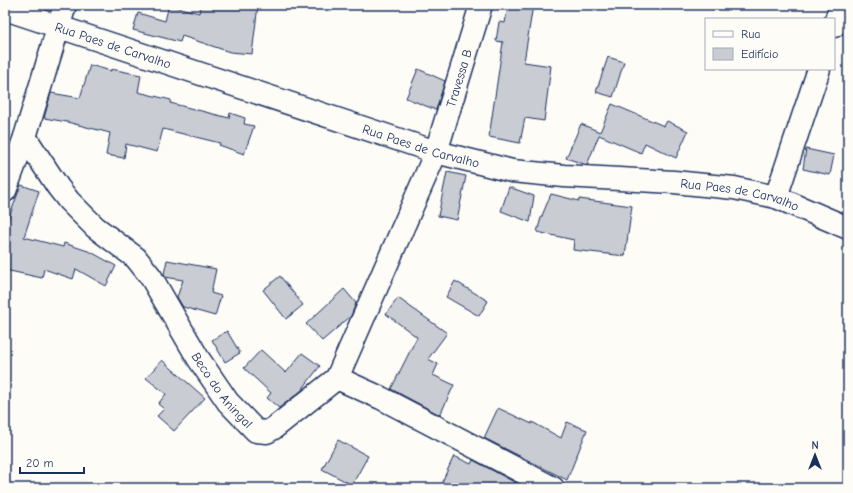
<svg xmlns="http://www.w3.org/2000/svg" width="853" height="493" font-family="'Comic Neue',sans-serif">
<rect width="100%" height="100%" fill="#fdfcf7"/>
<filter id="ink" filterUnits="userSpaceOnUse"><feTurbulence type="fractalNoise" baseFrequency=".025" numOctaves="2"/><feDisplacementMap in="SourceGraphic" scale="8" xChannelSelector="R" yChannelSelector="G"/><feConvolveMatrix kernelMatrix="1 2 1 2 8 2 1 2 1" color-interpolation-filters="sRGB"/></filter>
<g filter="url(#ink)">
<!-- building -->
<path fill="#c9ccd3" stroke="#1b2f5e" d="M 169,5 L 199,13 L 201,5 L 258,5 L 252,54 L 230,52 L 182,36 L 180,42 L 133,30 L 138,13 L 165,21 Z
M 508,5 L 533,5 L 524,62 L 551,66 L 544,121 L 525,118 L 520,143 L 489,137 L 503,42 L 496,41 L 499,22 L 505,23 Z
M 608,57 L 624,62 L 613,97 L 596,92 Z
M 90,65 L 111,71 L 111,69 L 141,75 L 138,92 L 171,100 L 170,103 L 229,118 L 230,113 L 245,118 L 244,124 L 254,126 L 244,154 L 219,145 L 220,143 L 163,129 L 157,152 L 126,144 L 124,158 L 106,155 L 110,133 L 67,122 L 44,118 L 51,93 L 80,98 Z
M 418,69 L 445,81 L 436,110 L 406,98 Z
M 612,104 L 664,126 L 667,121 L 688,131 L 676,158 L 645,143 L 641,153 L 599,135 L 587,165 L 566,158 L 581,124 L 600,132 Z
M 806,149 L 834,155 L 830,175 L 803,169 Z
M 447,172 L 466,176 L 457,220 L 438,216 Z
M 21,185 L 39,191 L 24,237 L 63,247 L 64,243 L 91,252 L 116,266 L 106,286 L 76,269 L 73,279 L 44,269 L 42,278 L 5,270 L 5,228 Z
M 509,187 L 534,196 L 530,222 L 501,211 Z
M 551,194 L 579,201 L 579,199 L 632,206 L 625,256 L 573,250 L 574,240 L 537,232 L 541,218 Z
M 167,260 L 216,269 L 211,293 L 221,296 L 215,316 L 183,307 L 177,297 L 183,280 L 165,277 L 164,274 Z
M 280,276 L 303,305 L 286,319 L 263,290 Z
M 455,281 L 488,301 L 479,316 L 446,297 Z
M 344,289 L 356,303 L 351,316 L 322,341 L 306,324 Z
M 398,298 L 447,333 L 428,359 L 438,364 L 433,375 L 454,385 L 440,415 L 391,389 L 417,337 L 386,314 Z
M 227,331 L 240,353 L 225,362 L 212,340 Z
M 261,350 L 286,373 L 302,353 L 320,366 L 301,391 L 279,408 L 267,398 L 271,393 L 244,368 Z
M 162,360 L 205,398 L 174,431 L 157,416 L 164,409 L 158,404 L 166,394 L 146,378 Z
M 498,408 L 532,424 L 532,422 L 561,438 L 567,422 L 587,430 L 567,480 L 484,438 Z
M 338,440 L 368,456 L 352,485 L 322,469 Z
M 454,456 L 471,464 L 473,460 L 516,483 L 513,488 L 456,488 L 442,482 Z"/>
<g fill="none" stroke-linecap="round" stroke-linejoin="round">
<defs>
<g id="minor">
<path id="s1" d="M 5,9 L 436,152 L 512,171 L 564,176 L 674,182 L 734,188 L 776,197 L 848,228"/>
<path d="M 834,26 L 841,5"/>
<path id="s2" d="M 25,137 L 58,187 L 69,201 L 95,227 L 136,258 L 151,277 L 198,358 L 228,402 L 256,431 L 267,432 L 274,428 L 337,378"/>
<path d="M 5,191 L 25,137 L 65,5"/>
<path d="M 776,197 L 819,69"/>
<path id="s3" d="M 337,378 L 436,152 L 481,5"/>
<path d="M 337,378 L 381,398 L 553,488"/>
</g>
</defs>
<!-- minor casing -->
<use href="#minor" stroke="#1b2f5e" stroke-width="25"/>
<!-- minor -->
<use href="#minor" stroke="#fdfcf7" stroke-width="22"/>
</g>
</g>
<g text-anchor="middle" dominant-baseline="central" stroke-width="4" stroke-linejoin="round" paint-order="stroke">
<!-- street labels -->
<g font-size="13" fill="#1b2f5e" stroke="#fdfcf7">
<text stroke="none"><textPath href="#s1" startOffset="114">Rua Paes de Carvalho</textPath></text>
<text stroke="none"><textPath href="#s3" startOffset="324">Travessa B</textPath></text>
<text stroke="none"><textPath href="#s1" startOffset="438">Rua Paes de Carvalho</textPath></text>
<text stroke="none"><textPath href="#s1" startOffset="762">Rua Paes de Carvalho</textPath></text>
<text stroke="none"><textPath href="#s2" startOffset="324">Beco do Aningal</textPath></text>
</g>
</g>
<!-- margin -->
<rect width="853" height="493" fill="none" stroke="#fdfcf7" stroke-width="20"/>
<rect x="10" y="10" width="833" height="473" fill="none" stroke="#1b2f5e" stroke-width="1.5" filter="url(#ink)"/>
<!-- legend -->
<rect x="705" y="18" width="130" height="52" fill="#fdfcf7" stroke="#a3aaba"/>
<rect x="713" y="31" width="20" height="6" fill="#fdfcf7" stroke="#a3aaba"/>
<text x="741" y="38" font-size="12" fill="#1b2f5e">Rua</text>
<rect x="713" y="48" width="20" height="12" fill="#c9ccd3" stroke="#a3aaba"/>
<text x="741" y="58" font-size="12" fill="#1b2f5e">Edifício</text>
<!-- north arrow -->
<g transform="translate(815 455)" stroke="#fdfcf7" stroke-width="3" paint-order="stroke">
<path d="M0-3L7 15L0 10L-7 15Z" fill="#1b2f5e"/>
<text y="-6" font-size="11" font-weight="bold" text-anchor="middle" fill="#1b2f5e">N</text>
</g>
<!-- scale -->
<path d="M20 467v6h64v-6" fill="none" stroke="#1b2f5e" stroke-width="2"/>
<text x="26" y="467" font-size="12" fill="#1b2f5e" stroke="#fdfcf7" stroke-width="3" paint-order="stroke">20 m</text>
</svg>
